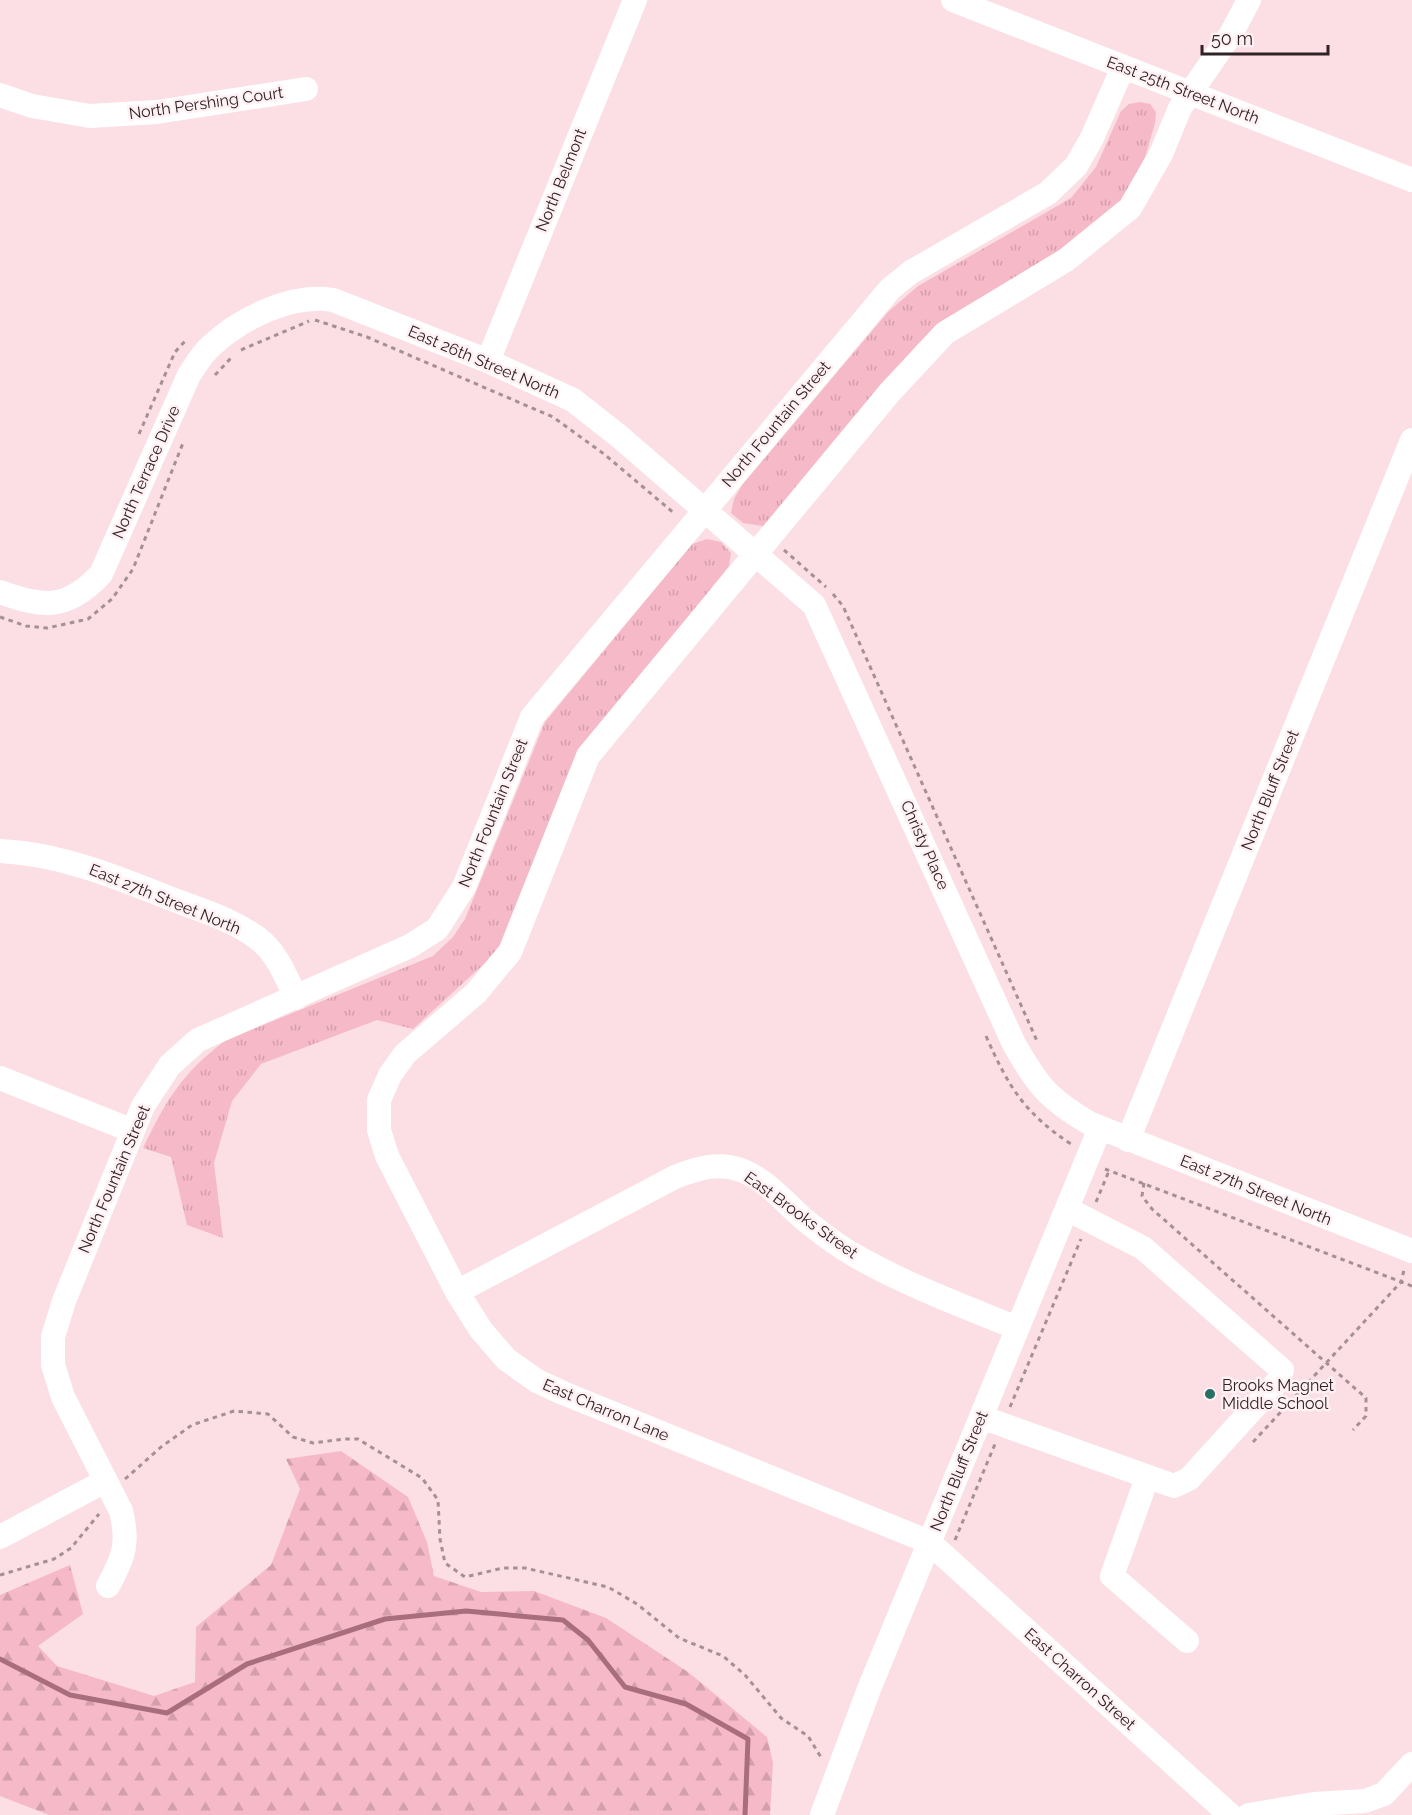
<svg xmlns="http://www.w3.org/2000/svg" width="1412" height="1815" font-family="Raleway,sans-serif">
<defs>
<pattern id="grass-tufts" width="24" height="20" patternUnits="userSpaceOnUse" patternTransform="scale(1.5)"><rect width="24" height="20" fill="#f6b9c8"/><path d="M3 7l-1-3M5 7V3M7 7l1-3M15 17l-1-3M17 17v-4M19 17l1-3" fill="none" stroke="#d39fac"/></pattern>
<pattern id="forest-firs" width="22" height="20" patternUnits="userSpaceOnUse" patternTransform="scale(1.5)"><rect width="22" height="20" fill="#f6b9c8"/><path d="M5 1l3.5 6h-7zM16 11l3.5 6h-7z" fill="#d39fac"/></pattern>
</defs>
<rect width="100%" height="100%" fill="#fbdfe5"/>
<!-- grass -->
<path fill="url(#grass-tufts)" d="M 1140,102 L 1150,104 L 1156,112 L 1155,123 L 1145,158 L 1129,195 L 1061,255 L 936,329 L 917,345 L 768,527 L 743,523 L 731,513 L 734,499 L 742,485 L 888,312 L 918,286 L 1071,198 L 1096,167 L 1121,111 L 1129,104 Z
M 707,539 L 721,542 L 731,553 L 729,566 L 581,751 L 502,943 L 485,963 L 413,1029 L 377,1020 L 261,1064 L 232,1101 L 214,1163 L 223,1238 L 187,1225 L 171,1157 L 143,1148 C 167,1099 181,1074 226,1040 L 433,956 L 453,937 L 465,919 L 545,722 L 692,544 Z"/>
<!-- forest -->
<path fill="url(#forest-firs)" d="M 341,1451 L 408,1497 L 427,1542 L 434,1576 L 481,1592 L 534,1591 L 606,1618 L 688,1672 L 767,1737 L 773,1763 L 770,1815 L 49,1815 L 0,1796 L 0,1595 L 70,1565 L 83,1614 L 38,1646 L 57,1666 L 154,1696 L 195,1682 L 196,1627 L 271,1565 L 300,1489 L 286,1459 Z"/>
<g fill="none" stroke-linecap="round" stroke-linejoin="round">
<!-- stream -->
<path stroke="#a96e7e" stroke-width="5" d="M 0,1659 L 70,1695 L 167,1713 L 247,1664 L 385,1619 L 466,1611 L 563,1620 L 588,1640 L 625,1687 L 686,1704 L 748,1739 L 745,1815"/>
<!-- path -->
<path stroke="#a59095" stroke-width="3" stroke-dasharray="4.5 4.5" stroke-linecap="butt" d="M 315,320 L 367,337 L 553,417 L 604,454 L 675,514
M 241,350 L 309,321
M 215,375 L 231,358
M 139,434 L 175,352 L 187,339
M 784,550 L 826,587
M 833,594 L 843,606 L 1037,1041
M 0,617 L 26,626 L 47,628 L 88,619 L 112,599 L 133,569 L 183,443
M 986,1036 C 1008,1086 1024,1113 1071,1144
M 1105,1169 L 1412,1286
M 1144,1183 L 1142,1196 L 1152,1209 L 1366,1398 L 1366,1416 L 1353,1430
M 1096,1202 L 1109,1171
M 1010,1407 L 1081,1239
M 1253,1442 L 1401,1282 L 1404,1270
M 125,1479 L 161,1447 L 192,1425 L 234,1411 L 268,1414 L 293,1437 L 313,1443 L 344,1439 L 358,1439 L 422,1478 L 438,1500 L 440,1539 L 445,1563 L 465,1577 L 503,1568 L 525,1568 L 608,1587 L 637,1604 L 679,1638 L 723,1656 L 745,1675 L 781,1718 L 808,1736 L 822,1759
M 955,1540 L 995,1444
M 0,1575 L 54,1559 L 71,1548 L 99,1514"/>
<!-- minor -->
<path stroke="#fff" stroke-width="24" d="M 953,0 L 1412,180
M 0,95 L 32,106 L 90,116 L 157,112 L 306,89
M 488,361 L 635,0
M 0,592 C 44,608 67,610 101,574 L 189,375 C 195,366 202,354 211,346 C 241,318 292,293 333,300 L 488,361 L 573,400 L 620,437 L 814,605 L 1014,1044 C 1038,1086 1048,1099 1091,1124 L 1412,1251
M 0,851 C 62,854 119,878 177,901 C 203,911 233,920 256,937 C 277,952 285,975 296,998
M 0,1078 L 133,1131
M 1128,1140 L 1412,440
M 457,1292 L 675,1177 C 698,1168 717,1162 741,1170 C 767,1180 785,1203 806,1221 C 821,1233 838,1246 854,1255 C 906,1285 963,1306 1017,1328
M 981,1417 L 1174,1486 L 1189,1479 L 1279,1380 L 1282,1370 L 1143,1248 L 1067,1209
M 1147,1478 L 1112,1576 L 1187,1641
M 0,1537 L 105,1481
M 108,1586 C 124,1557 129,1543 121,1511 L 63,1397 L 53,1365 L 53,1337 L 64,1301 L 143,1106 L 170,1065 L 198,1040 L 410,946 L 437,929 L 464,887 L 532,717 L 890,289 L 911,272 L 1048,193 L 1076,166 L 1092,138 L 1123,67
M 822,1815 L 869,1689 L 1100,1128
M 1230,1815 L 929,1542 L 563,1393 L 537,1381 L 506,1359 L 481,1330 L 457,1292 L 387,1156 L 379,1130 L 379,1100 L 390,1075 L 405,1054 L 476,993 L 510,952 L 588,756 L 890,392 L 945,333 L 1066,260 L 1130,208 L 1161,154 L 1180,108 L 1231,34 L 1249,0
M 1249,1815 L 1314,1804 L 1365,1801 L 1384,1794 L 1412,1764"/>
</g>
<!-- markers -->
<circle fill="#286f65" stroke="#fff0f4" stroke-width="2" cx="1210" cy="1394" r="6"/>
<g text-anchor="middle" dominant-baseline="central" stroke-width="5" stroke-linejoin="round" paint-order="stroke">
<!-- street labels -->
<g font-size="16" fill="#2f2326" stroke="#fff0f4">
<text transform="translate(1183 90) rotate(21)">East 25th Street North</text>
<text transform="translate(206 103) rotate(-8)">North Pershing Court</text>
<text transform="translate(561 180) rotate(-68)">North Belmont</text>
<text transform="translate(484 362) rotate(23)">East 26th Street North</text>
<text transform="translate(776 424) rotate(-50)">North Fountain Street</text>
<text transform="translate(146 472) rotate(-66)">North Terrace Drive</text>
<text transform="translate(1270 790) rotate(-68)">North Bluff Street</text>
<text transform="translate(493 813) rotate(-68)">North Fountain Street</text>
<text transform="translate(925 845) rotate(66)">Christy Place</text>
<text transform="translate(165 899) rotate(22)">East 27th Street North</text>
<text transform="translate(114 1179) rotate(-67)">North Fountain Street</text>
<text transform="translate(1256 1190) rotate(22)">East 27th Street North</text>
<text transform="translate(801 1215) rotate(36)">East Brooks Street</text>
<text transform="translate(606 1410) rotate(23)">East Charron Lane</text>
<text transform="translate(959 1471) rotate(-68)">North Bluff Street</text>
<text transform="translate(1080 1679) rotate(42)">East Charron Street</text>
</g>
<!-- poi labels -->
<g font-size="16" fill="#2f2326" stroke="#fff0f4" text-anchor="start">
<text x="1222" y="1385">Brooks Magnet<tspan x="1222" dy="18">Middle School</tspan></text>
</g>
</g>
<!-- scale -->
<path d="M1202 45v9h126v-9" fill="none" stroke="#2f2326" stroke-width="3"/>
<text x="1211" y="45" font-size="18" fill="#2f2326" stroke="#fff0f4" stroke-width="4.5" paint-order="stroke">50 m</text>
</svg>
